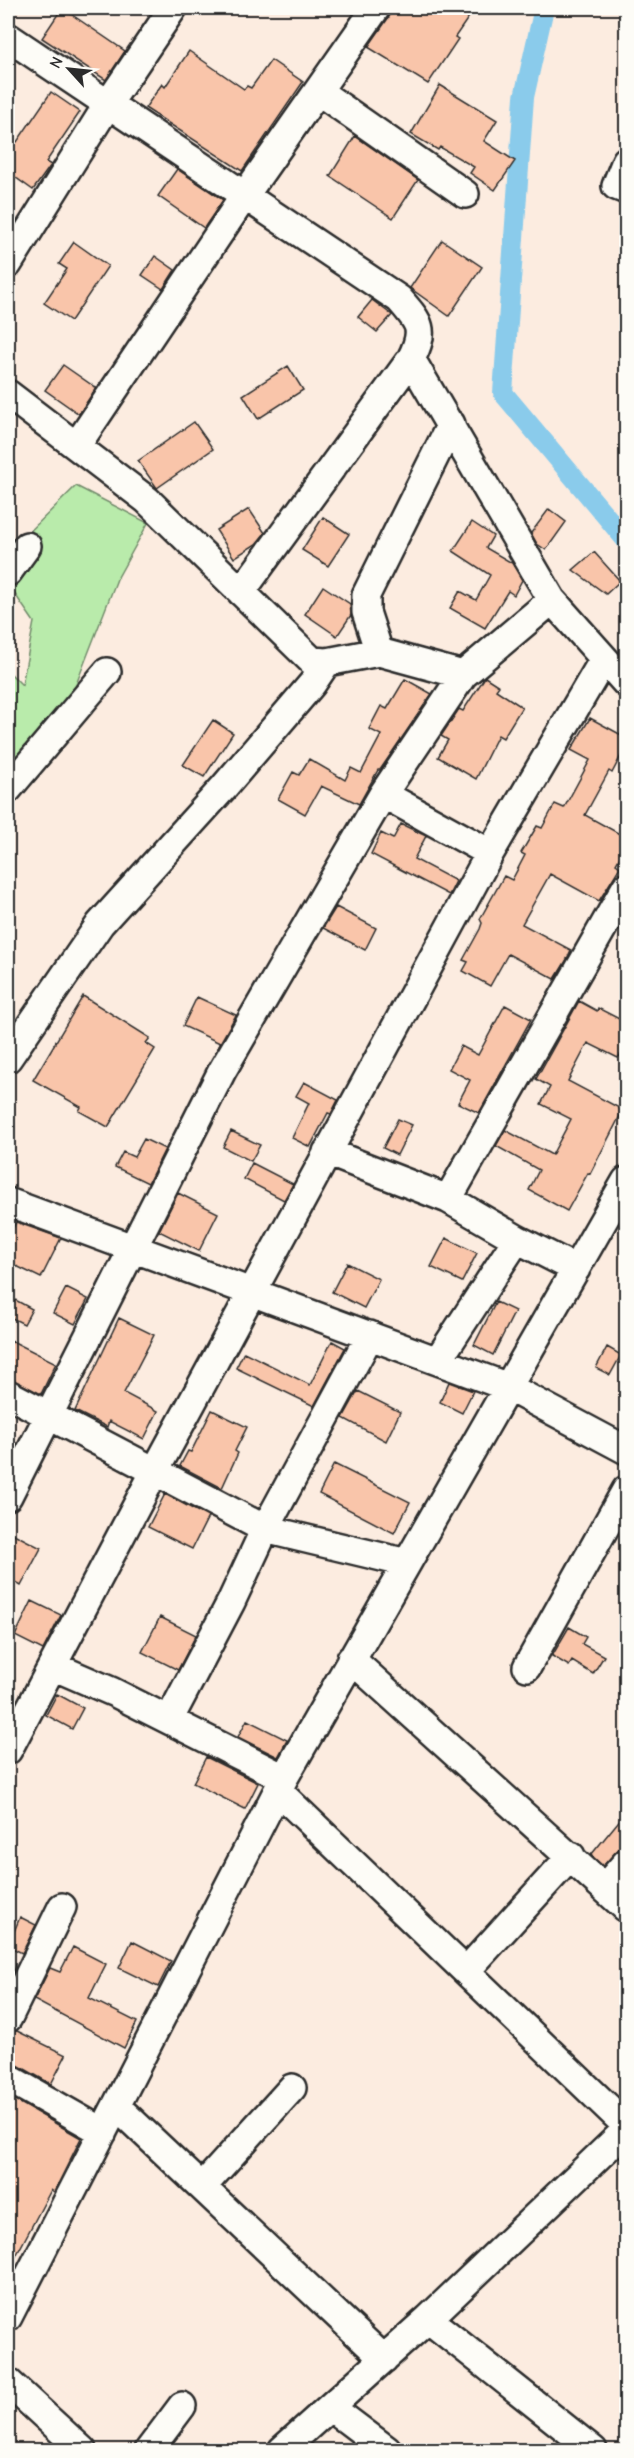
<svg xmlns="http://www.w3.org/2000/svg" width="634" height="2458" font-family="'Comic Neue',sans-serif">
<rect width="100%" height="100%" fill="#fcece0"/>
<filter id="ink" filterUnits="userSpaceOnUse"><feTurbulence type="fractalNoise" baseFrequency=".0167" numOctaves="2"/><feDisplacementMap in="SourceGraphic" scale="12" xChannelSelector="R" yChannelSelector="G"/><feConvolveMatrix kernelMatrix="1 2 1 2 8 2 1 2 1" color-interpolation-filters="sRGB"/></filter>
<g filter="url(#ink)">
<!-- green -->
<path fill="#b9ebab" stroke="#728b6b" stroke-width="1.5" d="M 76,486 L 148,523 L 117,579 L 51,749 L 8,807 L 8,671 L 22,685 L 34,622 L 8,584 L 8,553 Z"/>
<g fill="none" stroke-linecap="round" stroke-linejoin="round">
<!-- canal -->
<path stroke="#8acbeb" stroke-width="20" d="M 544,8 L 524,97 L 503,393 L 626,540"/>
</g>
<!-- building -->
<path fill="#f9c5aa" stroke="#2b2b2b" stroke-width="1.5" d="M 62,8 L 125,51 L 106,80 L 42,38 Z
M 391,8 L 475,8 L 455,37 L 458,39 L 428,84 L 368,47 L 389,17 Z
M 189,51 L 244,89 L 247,86 L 251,88 L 271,60 L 303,82 L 242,171 L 145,108 L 162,84 L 165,87 Z
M 440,85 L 497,120 L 484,141 L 515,161 L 495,190 L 470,173 L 474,167 L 440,147 L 438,150 L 411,134 Z
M 51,92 L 80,112 L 46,162 L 51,165 L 33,190 L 8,172 L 8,135 L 17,142 Z
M 355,136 L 418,180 L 393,218 L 330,176 Z
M 177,169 L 223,200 L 204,228 L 158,196 Z
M 442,240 L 482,267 L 449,316 L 410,288 Z
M 74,242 L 108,266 L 71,321 L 44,303 L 67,269 L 59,264 Z
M 155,256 L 175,270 L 163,289 L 142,275 Z
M 372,300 L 392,315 L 377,332 L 358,317 Z
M 63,365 L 96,388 L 79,414 L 45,390 Z
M 288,366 L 303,390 L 258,419 L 243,395 Z
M 194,422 L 213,449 L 157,488 L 138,461 Z
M 249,509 L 265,533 L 256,544 L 234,558 L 216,530 Z
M 549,509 L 566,522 L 546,550 L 537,544 L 531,533 Z
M 323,517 L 349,534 L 328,566 L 302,550 Z
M 472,522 L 493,536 L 486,548 L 512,563 L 522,580 L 514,595 L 508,591 L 485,628 L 450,608 L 460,591 L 476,600 L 490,575 L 453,551 Z
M 594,552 L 620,581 L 606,594 L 573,570 Z
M 323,586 L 350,604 L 351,615 L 337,636 L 305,614 Z
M 485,677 L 499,686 L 496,690 L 522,707 L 503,738 L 498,735 L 476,779 L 438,757 L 448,740 L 441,736 L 459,709 L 463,711 Z
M 405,679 L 432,694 L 380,770 L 378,770 L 359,804 L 321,786 L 305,814 L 278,799 L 293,772 L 299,775 L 309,759 L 345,780 L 351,768 L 361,773 L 381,735 L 369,729 L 381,706 L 387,709 Z
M 590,718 L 627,738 L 627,756 L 622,754 L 612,773 L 609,771 L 585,815 L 627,838 L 627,845 L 616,864 L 620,867 L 599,901 L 550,874 L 522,924 L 571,950 L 566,961 L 555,979 L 508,954 L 490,986 L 463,971 L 468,962 L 463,960 L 480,929 L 482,923 L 480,919 L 504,876 L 512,880 L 525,855 L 521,853 L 537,826 L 542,828 L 555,804 L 564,808 L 590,760 L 571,750 Z
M 213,720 L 233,733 L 204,777 L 183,765 Z
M 401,824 L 426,836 L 414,859 L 456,881 L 449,895 L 371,854 L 381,833 L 393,839 Z
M 336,907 L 376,928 L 365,950 L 323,928 Z
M 83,996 L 150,1038 L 146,1043 L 155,1049 L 108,1127 L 79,1111 L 81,1107 L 33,1080 Z
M 197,997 L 236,1015 L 220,1043 L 183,1026 Z
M 579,1001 L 597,1011 L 598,1008 L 627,1023 L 627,1059 L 620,1055 L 618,1058 L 588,1043 L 568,1081 L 623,1110 L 590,1174 L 588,1173 L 567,1211 L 529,1190 L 539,1170 L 496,1146 L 505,1130 L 552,1155 L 571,1119 L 541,1104 L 550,1087 L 536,1079 Z
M 505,1005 L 531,1019 L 479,1113 L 458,1103 L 470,1080 L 449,1069 L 461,1046 L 478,1055 Z
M 304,1082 L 338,1100 L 331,1114 L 328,1113 L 310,1147 L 292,1138 L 309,1103 L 296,1096 Z
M 398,1119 L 412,1125 L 397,1155 L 383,1148 Z
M 231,1131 L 260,1145 L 251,1161 L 223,1147 Z
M 144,1139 L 165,1149 L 148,1183 L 115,1167 L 123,1152 L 134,1157 Z
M 252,1163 L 293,1184 L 284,1200 L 244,1179 Z
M 178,1193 L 218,1213 L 199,1251 L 159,1231 Z
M 16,1222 L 61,1238 L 41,1278 L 8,1262 L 8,1239 Z
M 446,1238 L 477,1253 L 462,1282 L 431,1267 Z
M 347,1263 L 379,1279 L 364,1308 L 332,1292 Z
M 66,1288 L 88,1299 L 75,1324 L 53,1313 Z
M 8,1296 L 32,1309 L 24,1324 L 8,1316 Z
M 496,1302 L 515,1311 L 493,1355 L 474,1345 Z
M 119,1318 L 154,1335 L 124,1393 L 158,1411 L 144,1439 L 109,1421 L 107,1427 L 75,1411 Z
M 12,1341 L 56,1363 L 41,1394 L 8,1378 L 8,1350 Z
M 332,1341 L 345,1348 L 314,1406 L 236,1368 L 244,1352 L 310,1385 Z
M 607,1347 L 621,1355 L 610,1375 L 596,1368 Z
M 449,1382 L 473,1391 L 462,1413 L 440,1402 Z
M 358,1391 L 400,1412 L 386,1441 L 343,1418 Z
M 212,1410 L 247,1427 L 235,1451 L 238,1453 L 222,1488 L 180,1466 L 188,1451 L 191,1452 Z
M 334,1464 L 410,1502 L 394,1533 L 319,1494 Z
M 165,1494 L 208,1517 L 192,1549 L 148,1527 Z
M 8,1531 L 41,1548 L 21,1586 L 8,1578 Z
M 32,1601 L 61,1615 L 43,1650 L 15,1636 Z
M 160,1617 L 196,1635 L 178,1670 L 142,1652 Z
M 569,1627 L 586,1637 L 582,1644 L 604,1656 L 593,1674 L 572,1661 L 569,1666 L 552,1656 Z
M 57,1694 L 83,1708 L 72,1729 L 46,1715 Z
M 247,1720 L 287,1740 L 278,1757 L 238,1737 Z
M 206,1757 L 258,1783 L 245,1809 L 193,1783 Z
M 627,1811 L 627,1840 L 603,1866 L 591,1855 Z
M 20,1917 L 36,1925 L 22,1953 L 8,1946 Z
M 132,1941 L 171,1961 L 158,1987 L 119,1968 Z
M 73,1947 L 106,1964 L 89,1998 L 137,2022 L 124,2048 L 34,2000 L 50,1968 L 60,1972 Z
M 17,2031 L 66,2055 L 51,2084 L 16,2064 L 8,2062 L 8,2033 Z
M 8,2096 L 81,2138 L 54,2192 L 51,2190 L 8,2271 Z"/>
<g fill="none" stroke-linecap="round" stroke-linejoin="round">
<defs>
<path id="minor" d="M 8,37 L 399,299 C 420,323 426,329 411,359 L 241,592
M 318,91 L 465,194
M 626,161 L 616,186 L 626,190
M 8,264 L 108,104 L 173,8
M 411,359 L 552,600 L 626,683
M 8,394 L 147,500 L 312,661 L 327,662 L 379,652 L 463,675
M 77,445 L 245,195 L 376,8
M 8,572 L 27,546
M 379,652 L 366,612 L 366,595 L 451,424
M 8,789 L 107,672
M 383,794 L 490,853
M 8,1058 L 100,924 L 224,787 L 312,684 L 327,662
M 327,1152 L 448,1199
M 8,1202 L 508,1387 L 626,1450
M 576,1269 L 517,1239 L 448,1199 L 626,887
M 438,1360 L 517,1239
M 8,1394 L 265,1529 L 407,1563
M 8,1496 L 222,1071 L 383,794 L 463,675 L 552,600
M 351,1659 L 626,1908
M 53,1666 L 113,1692 L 284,1778
M 527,1667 L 626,1490
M 169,1720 L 231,1602 L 265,1529 L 370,1335
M 8,1750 L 155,1471 L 490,853 L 604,659
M 278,1791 L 626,2125
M 604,1888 L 626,1863
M 466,1971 L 571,1856
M 8,2018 L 62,1907
M 8,2078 L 103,2132
M 116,2106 L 384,2359
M 202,2187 L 292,2088
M 8,2317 L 284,1778 L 626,1181
M 428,2319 L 626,2130
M 8,2382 L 82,2450
M 330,2407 L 387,2450
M 149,2450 L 182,2406
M 282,2450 L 428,2319 L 593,2450"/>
</defs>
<!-- minor casing -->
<use href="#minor" stroke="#2b2b2b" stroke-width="32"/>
<!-- minor -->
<use href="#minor" stroke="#fdfcf7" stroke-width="27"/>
</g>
</g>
<!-- margin -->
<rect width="634" height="2458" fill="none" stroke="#fdfcf7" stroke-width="30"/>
<rect x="15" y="15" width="604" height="2428" fill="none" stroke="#2b2b2b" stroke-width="2" filter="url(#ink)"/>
<!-- north arrow -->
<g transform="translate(69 69) rotate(297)" stroke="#fdfcf7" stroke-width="4.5" paint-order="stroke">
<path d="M0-4.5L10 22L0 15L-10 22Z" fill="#2b2b2b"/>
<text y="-9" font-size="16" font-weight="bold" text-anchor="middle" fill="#2b2b2b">N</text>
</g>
</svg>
